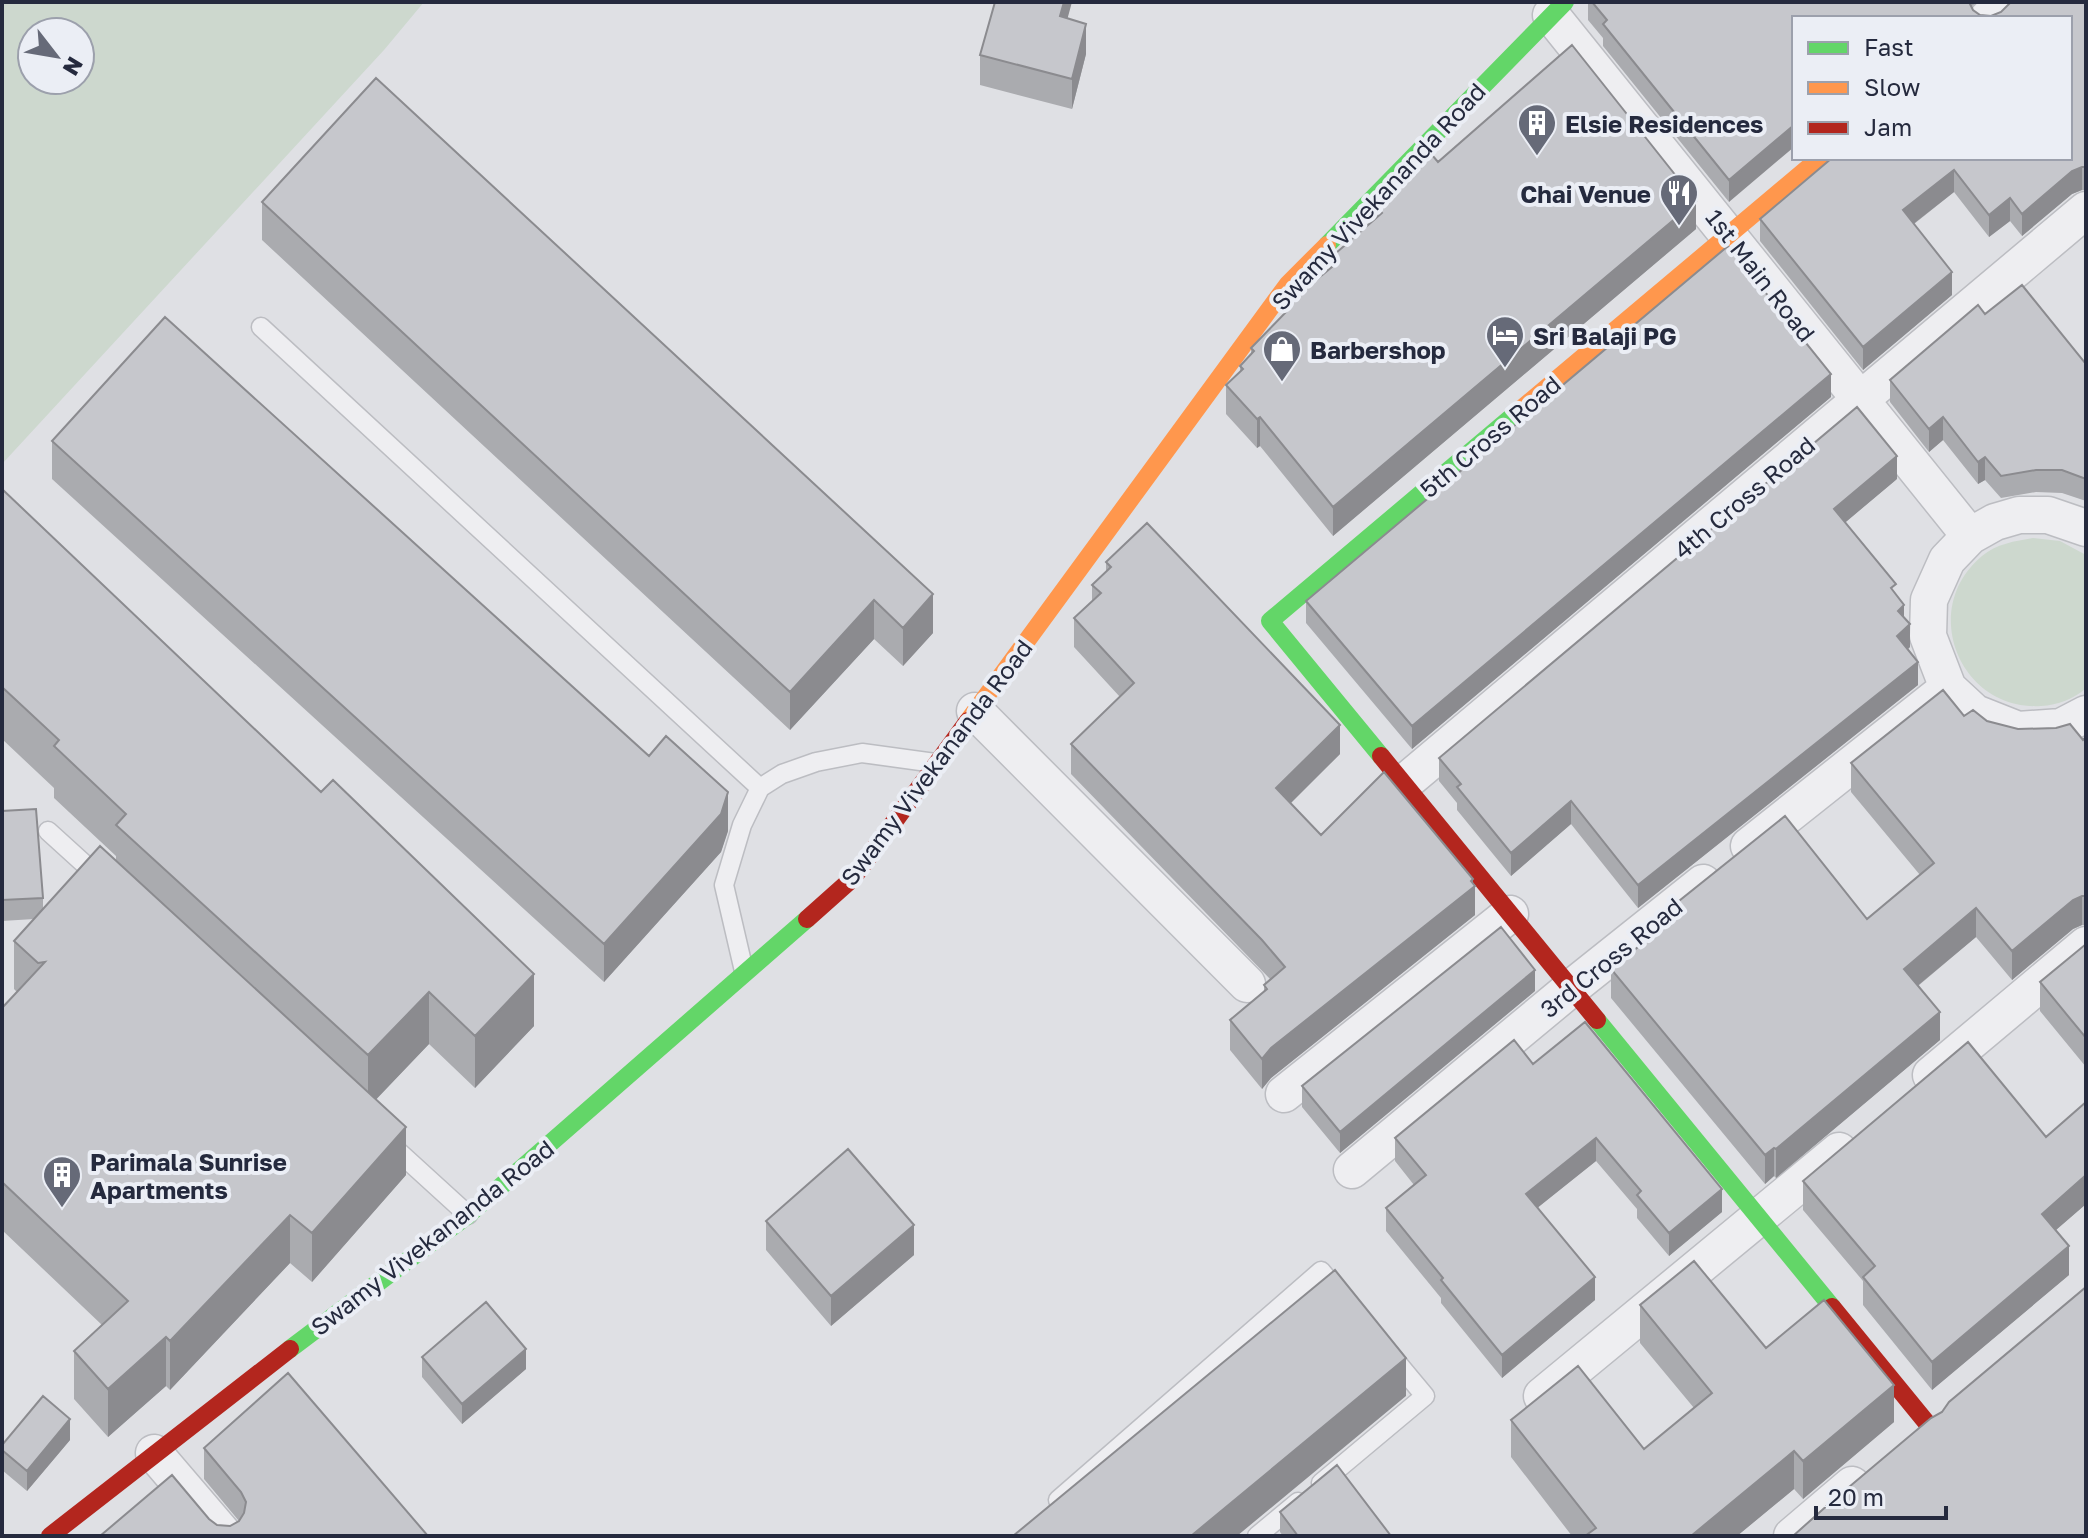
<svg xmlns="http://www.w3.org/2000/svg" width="2088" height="1538" font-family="'Golos Text',sans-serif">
<rect width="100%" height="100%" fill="#dfe0e4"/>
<!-- green -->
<path fill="#cdd8ce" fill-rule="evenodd" d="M 2,2 L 424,2 L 384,50 L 2,464 ZM 32,32 L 80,32 L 80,80 L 32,80 Z
M 2033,538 L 2060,541 L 2086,555 L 2086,688 C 2074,699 2058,705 2041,706 C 1960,711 1918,609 1982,556 C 1996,544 2015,541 2033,538 Z"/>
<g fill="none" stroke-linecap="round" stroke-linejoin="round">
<defs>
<path id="lane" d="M 261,327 L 760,788
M 48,831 L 102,880
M 744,971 L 724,885 L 742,825 L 760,788 L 782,774 L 816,762 L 862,753 L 935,763
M 389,1143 L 468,1215
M 1321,1483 L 1425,1396 L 1390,1354
M 1058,1500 L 1321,1271 L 1340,1294
M 1257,1536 L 1298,1502"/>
<path id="street" d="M 1551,15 L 1970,536
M 1988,18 L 2007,2
M 2086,528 L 2048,515 L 2019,515 L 1995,522 L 1970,536 L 1947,560 L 1929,600 L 1928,636 L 1948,688 L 1975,713 L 2018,730 L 2061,727 L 2086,714
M 975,711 L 1247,984
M 1403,784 L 2086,210
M 1749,846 L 1948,688
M 1931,1075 L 2086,945
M 1284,1094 L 1510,914
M 1352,1170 L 1570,989 L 1703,883
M 1542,1396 L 1839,1151
M 154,1453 L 225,1536
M 1792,1536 L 1852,1485"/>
</defs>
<!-- lane casing -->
<use href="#lane" stroke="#bcbdc2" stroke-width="21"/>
<!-- street casing -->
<use href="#street" stroke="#bcbdc2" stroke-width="39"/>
<!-- lane -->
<use href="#lane" stroke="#eeeef1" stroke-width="18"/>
<!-- street -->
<use href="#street" stroke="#eeeef1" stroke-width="36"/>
<!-- fast -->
<path stroke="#63d668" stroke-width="18" d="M 1327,245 L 1565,2
M 1381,756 L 1270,621 L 1519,411
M 1597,1020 L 1832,1307
M 290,1349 L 468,1215 L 807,919"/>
<!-- slow -->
<path stroke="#ff974d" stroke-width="18" d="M 1519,411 L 1820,158
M 968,721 L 1288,284 L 1327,245"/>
<!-- jam -->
<path stroke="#b3261e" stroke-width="18" d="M 1381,756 L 1597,1020
M 807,919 L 853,878 L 968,721
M 1832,1307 L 1926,1422
M 50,1536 L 290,1349"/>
</g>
<!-- wall -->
<path fill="#aaabaf" d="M 1588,2 L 1977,2 L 1971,7 L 1973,10 L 1980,15 L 1991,16 L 2086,2 L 2086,190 L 2082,190 L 2072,194 L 2022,236 L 2010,221 L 1989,237 L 1954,192 L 1914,224 L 1952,295 L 1863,370 L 1760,241 L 1760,219 L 1832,158 L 2070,158 L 1794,18 L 1729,202 L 1603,46 L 1603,38 L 1588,20 Z
M 1068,19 L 1086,54 L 1072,109 L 980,85 L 980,55 Z
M 1438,162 L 1696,229 L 1333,536 L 1260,446 L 1257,448 L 1226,414 L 1226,385 L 1240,372 L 1240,366 L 1251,354 L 1251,348 L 1286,312 L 1286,305 L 1328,270 L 1328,260 L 1374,220 L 1374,204 Z
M 262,202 L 933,633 L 903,666 L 874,639 L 790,730 L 262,240 Z
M 1985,314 L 2086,364 L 2086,501 L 2062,493 L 2036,492 L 2001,498 L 1985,480 L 1978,484 L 1943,440 L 1929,452 L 1890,402 L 1890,380 Z
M 1831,397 L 1412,749 L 1306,623 L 1306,601 Z
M 52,441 L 728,831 L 721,852 L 604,982 L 52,479 Z
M 1897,479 L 1845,522 L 1896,594 L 1904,619 L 1910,647 L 1908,649 L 1918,685 L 1638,908 L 1571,824 L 1511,876 L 1457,810 L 1457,803 L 1439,781 L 1439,758 Z
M 2,489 L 534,1026 L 475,1088 L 429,1044 L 376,1099 L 406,1175 L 312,1282 L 290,1263 L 170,1390 L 166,1386 L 108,1437 L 74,1399 L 74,1351 L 102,1325 L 2,1230 L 2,1008 L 17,992 L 14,989 L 14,941 L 34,919 L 2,921 L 2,811 L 43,898 L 43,909 L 116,861 L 116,856 L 54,798 L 54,788 L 2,739 Z
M 1106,562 L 1340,754 L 1290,803 L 1321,835 L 1473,883 L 1475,915 L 1271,1078 L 1262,1089 L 1230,1050 L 1230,1020 L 1264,992 L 1264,985 L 1271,980 L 1071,774 L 1071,744 L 1120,697 L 1074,647 L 1074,618 L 1092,601 L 1092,585 L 1106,572 Z
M 1964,716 L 2018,729 L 2083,740 L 2086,737 L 2086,925 L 2082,925 L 2073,929 L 2012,980 L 1976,937 L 1918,986 L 1940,1040 L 1776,1178 L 1774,1176 L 1765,1184 L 1611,998 L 1611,969 L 1664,926 L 1664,913 L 1867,919 L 1920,875 L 1851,792 L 1851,763 Z
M 2086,944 L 2086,1067 L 2040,1011 L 2040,982 Z
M 1535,991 L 1340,1153 L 1302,1107 L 1302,1086 Z
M 1533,1064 L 1722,1212 L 1669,1256 L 1637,1218 L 1637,1209 L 1596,1161 L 1538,1207 L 1595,1300 L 1502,1378 L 1441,1303 L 1441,1298 L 1386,1231 L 1386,1208 L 1414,1185 L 1395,1161 L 1395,1138 Z
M 2086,1102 L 2086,1204 L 2056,1230 L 2069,1275 L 1932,1390 L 1863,1305 L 1863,1281 L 1803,1210 L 1803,1181 L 2046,1137 Z
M 766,1221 L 914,1255 L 831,1326 L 766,1250 Z
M 1640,1305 L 1766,1348 L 1894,1422 L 1803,1499 L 1794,1489 L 1737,1536 L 1572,1536 L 1511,1457 L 1511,1420 L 1644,1449 L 1694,1408 L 1640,1343 Z
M 422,1357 L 526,1369 L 462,1424 L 422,1377 Z
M 70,1440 L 27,1491 L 2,1470 L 2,1445 Z
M 204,1448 L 428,1536 L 100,1536 L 209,1519 L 217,1525 L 230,1526 L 239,1521 L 204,1479 Z
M 1280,1512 L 1391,1536 L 1283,1536 L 1280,1532 Z"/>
<!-- shaded-wall -->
<path fill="#8b8b8f" d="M 1064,2 L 1072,2 L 1060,46 L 1060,16 Z
M 1086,24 L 1086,54 L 1072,109 L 1072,79 Z
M 1794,125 L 1794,147 L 1729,202 L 1729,180 Z
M 2082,167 L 2082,190 L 2072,194 L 2022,236 L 2022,214 L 2072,171 Z
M 1954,170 L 1954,192 L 1903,232 L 1903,210 Z
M 2010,198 L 2010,221 L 1989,237 L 1989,215 Z
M 1696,201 L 1696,229 L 1333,536 L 1333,507 Z
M 1952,272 L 1952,295 L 1863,370 L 1863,347 Z
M 1831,374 L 1831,397 L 1412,749 L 1412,726 Z
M 1260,417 L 1260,446 L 1257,448 L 1257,419 Z
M 1943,417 L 1943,440 L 1929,452 L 1929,429 Z
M 1897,456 L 1897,479 L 1834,532 L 1834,509 Z
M 1985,457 L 1985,480 L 1978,484 L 1978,462 Z
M 933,594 L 933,633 L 903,666 L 903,628 Z
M 874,600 L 874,639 L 790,730 L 790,692 Z
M 1904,605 L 1904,628 L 1898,611 Z
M 1910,624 L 1910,647 L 1897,659 L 1897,636 Z
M 1918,662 L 1918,685 L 1638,908 L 1638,885 Z
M 1340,725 L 1340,754 L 1276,818 L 1276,788 Z
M 728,792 L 728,831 L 721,852 L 604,982 L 604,944 Z
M 1571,801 L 1571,824 L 1511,876 L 1511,853 Z
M 1473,879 L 1473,887 L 1475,886 L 1475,915 L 1271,1078 L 1262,1089 L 1262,1059 L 1271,1048 Z
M 2082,896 L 2082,925 L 2073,929 L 2012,980 L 2012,951 L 2073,900 Z
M 1976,908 L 1976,937 L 1904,997 L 1904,969 Z
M 1535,970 L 1535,991 L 1340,1153 L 1340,1132 Z
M 534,974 L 534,1026 L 475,1088 L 475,1036 Z
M 429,992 L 429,1044 L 368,1108 L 368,1055 Z
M 1940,1012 L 1940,1040 L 1776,1178 L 1776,1149 Z
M 406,1127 L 406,1175 L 312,1282 L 312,1233 Z
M 1596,1138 L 1596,1161 L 1526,1217 L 1526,1194 Z
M 1774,1148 L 1774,1176 L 1765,1184 L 1765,1155 Z
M 2086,1175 L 2086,1204 L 2042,1242 L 2042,1214 Z
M 1722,1189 L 1722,1212 L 1669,1256 L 1669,1233 Z
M 290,1215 L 290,1263 L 170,1390 L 170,1341 Z
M 914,1225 L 914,1255 L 831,1326 L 831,1296 Z
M 2069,1246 L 2069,1275 L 1932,1390 L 1932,1362 Z
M 1595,1277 L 1595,1300 L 1502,1378 L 1502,1355 Z
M 166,1337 L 166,1386 L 108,1437 L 108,1389 Z
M 526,1349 L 526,1369 L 462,1424 L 462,1404 Z
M 1406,1358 L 1406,1396 L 1237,1536 L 1191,1536 Z
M 1894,1385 L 1894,1422 L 1803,1499 L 1803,1461 Z
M 70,1419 L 70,1440 L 27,1491 L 27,1471 Z
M 1794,1451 L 1794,1489 L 1737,1536 L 1691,1536 Z"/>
<!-- building -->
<path fill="#c6c7cc" stroke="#8b8b8f" stroke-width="2" d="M 995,2 L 1064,2 L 1060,16 L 1086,24 L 1072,79 L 980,55 Z
M 1592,2 L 1969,2 L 1973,10 L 1980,15 L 1991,16 L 2001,12 L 2011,2 L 2086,2 L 2086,167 L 2082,167 L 2072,171 L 2022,214 L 2010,198 L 1989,215 L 1954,170 L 1903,210 L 1952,272 L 1863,347 L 1760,219 L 1832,158 L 2070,158 L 2070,18 L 1794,18 L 1794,125 L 1729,180 L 1603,24 L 1607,20 Z
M 1572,45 L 1696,201 L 1333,507 L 1260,417 L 1257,419 L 1226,385 L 1243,369 L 1240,366 L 1254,351 L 1251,348 L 1253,346 L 1289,309 L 1286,305 L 1333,266 L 1328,260 L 1382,213 L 1374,204 L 1427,149 L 1438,162 Z
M 376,78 L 933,594 L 903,628 L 874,600 L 790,692 L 262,202 Z
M 1728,246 L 1831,374 L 1412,726 L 1306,601 Z
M 2022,285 L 2086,364 L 2086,479 L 2062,470 L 2036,470 L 2001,476 L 1985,457 L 1978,462 L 1943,417 L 1929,429 L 1890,380 L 1978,305 L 1985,314 Z
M 165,317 L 649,756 L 666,736 L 728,792 L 721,814 L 604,944 L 52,441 Z
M 1857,407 L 1897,456 L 1834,509 L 1896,584 L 1891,588 L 1904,605 L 1898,611 L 1910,624 L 1897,636 L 1918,662 L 1638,885 L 1571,801 L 1511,853 L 1457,787 L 1461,784 L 1439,758 Z
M 2,489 L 321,792 L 333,780 L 534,974 L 475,1036 L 429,992 L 368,1055 L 116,825 L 126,814 L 54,746 L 59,740 L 2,687 Z
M 1147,523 L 1340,725 L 1276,788 L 1321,835 L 1384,772 L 1473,879 L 1471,881 L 1475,886 L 1271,1048 L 1262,1059 L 1230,1020 L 1267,989 L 1264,985 L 1285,967 L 1262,940 L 1071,744 L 1134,683 L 1074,618 L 1101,593 L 1092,585 L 1111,567 L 1106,562 Z
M 1943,690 L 1964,716 L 1973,710 L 1987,721 L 2018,729 L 2056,728 L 2070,724 L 2083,740 L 2086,737 L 2086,896 L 2082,896 L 2073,900 L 2012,951 L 1976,908 L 1904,969 L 1940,1012 L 1776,1149 L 1774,1148 L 1765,1155 L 1611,969 L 1670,921 L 1664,913 L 1785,816 L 1867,919 L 1934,863 L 1851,763 Z
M 36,809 L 43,898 L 2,900 L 2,811 Z
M 100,846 L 406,1127 L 312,1233 L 290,1215 L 170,1341 L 166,1337 L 108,1389 L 74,1351 L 128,1301 L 2,1182 L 2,1008 L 45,962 L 38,963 L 14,941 Z
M 1501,927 L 1535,970 L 1340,1132 L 1302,1086 Z
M 2086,944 L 2086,1038 L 2040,982 Z
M 1585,1022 L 1722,1189 L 1669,1233 L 1637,1195 L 1641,1191 L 1596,1138 L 1526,1194 L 1595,1277 L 1502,1355 L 1441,1280 L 1443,1278 L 1386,1208 L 1426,1175 L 1395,1138 L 1514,1040 L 1533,1064 Z
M 1968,1042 L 2046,1137 L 2086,1102 L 2086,1175 L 2042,1214 L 2069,1246 L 1932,1362 L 1863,1277 L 1875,1266 L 1803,1181 Z
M 848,1149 L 914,1225 L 831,1296 L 766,1221 Z
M 1694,1261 L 1766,1348 L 1824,1300 L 1894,1385 L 1803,1461 L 1794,1451 L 1691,1536 L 1585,1536 L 1596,1528 L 1511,1420 L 1578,1366 L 1644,1449 L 1712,1393 L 1640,1305 Z
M 1335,1270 L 1406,1358 L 1191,1536 L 1013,1536 Z
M 2086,1287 L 2086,1536 L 1793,1536 L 1830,1503 L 1931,1418 L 1942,1412 L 1949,1402 Z
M 486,1302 L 526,1349 L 462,1404 L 422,1357 Z
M 288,1373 L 428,1536 L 100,1536 L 172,1475 L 209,1519 L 217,1525 L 230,1526 L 239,1521 L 244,1513 L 246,1502 L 241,1492 L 204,1448 Z
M 43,1396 L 70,1419 L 27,1471 L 2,1450 L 2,1445 Z
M 1337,1465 L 1391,1536 L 1298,1536 L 1280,1512 Z"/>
<!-- icons -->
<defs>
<symbol id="building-pin" viewBox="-11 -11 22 30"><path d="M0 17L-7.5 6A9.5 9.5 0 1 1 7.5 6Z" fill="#666a78" stroke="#ebeef5"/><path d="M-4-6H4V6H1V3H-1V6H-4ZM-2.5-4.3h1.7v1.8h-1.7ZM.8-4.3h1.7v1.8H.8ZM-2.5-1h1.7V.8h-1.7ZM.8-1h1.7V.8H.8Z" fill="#fff"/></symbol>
<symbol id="restaurant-pin" viewBox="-11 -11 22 30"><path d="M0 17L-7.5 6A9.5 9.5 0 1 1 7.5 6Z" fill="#666a78" stroke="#ebeef5"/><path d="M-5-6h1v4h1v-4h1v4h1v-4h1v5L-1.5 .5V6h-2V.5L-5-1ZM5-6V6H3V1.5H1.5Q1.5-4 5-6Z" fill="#fff"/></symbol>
<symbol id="hotel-pin" viewBox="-11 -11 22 30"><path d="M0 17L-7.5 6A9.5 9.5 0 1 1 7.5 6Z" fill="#666a78" stroke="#ebeef5"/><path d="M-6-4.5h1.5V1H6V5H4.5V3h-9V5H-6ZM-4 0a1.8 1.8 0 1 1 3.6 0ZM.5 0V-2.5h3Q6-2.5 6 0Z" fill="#fff"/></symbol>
<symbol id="shop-pin" viewBox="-11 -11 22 30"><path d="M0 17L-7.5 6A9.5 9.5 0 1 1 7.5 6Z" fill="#666a78" stroke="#ebeef5"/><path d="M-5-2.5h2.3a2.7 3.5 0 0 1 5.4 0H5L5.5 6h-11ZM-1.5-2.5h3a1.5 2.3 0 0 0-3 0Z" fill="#fff"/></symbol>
</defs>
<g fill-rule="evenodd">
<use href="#building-pin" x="1515" y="101" width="44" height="60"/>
<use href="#restaurant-pin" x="1657" y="171" width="44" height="60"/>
<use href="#hotel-pin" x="1483" y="313" width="44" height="60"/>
<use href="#shop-pin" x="1260" y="327" width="44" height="60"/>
<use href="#building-pin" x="40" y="1153" width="44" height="60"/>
</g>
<g text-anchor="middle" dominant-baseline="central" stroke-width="8" stroke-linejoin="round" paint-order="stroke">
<!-- poi labels -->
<g font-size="24" font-weight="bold" fill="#252a3e" stroke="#ebeef5" text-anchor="start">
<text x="1565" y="123">Elsie Residences</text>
<text x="1651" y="193" text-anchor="end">Chai Venue</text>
<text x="1533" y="335">Sri Balaji PG</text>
<text x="1310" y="349">Barbershop</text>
<text x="90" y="1161">Parimala Sunrise<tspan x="90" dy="28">Apartments</tspan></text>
</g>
<!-- street labels -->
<g font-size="24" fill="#252a3e" stroke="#ebeef5">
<text transform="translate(1378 196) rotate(-47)">Swamy Vivekananda Road</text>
<text transform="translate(1761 275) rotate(52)">1st Main Road</text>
<text transform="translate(1490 436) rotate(-40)">5th Cross Road</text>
<text transform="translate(1744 497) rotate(-40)">4th Cross Road</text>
<text transform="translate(936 762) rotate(-53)">Swamy Vivekananda Road</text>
<text transform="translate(1611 957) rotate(-39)">3rd Cross Road</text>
<text transform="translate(432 1237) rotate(-38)">Swamy Vivekananda Road</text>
</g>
</g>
<!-- border -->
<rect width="2088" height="1538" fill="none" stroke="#252a3e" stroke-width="8"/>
<!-- legend -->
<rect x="1792" y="16" width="280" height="144" fill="#ebeef5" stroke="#9ca0ac" stroke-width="2"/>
<rect x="1808" y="42" width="40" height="12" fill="#63d668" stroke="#9ca0ac" stroke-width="2"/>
<text x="1864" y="56" font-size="24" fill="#252a3e">Fast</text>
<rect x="1808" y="82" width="40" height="12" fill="#ff974d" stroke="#9ca0ac" stroke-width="2"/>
<text x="1864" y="96" font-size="24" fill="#252a3e">Slow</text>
<rect x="1808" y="122" width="40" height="12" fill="#b3261e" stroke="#9ca0ac" stroke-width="2"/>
<text x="1864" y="136" font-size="24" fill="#252a3e">Jam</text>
<!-- north arrow -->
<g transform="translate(56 56) rotate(121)"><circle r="38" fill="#ebeef5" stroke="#9ca0ac" stroke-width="2"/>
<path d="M0-6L14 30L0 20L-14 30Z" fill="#666a78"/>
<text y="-12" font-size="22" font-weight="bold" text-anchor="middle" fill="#252a3e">N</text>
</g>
<!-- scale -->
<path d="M1816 1506v12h130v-12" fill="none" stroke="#252a3e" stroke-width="4"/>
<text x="1828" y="1506" font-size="24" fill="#252a3e" stroke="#ebeef5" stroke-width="6" paint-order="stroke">20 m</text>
</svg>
